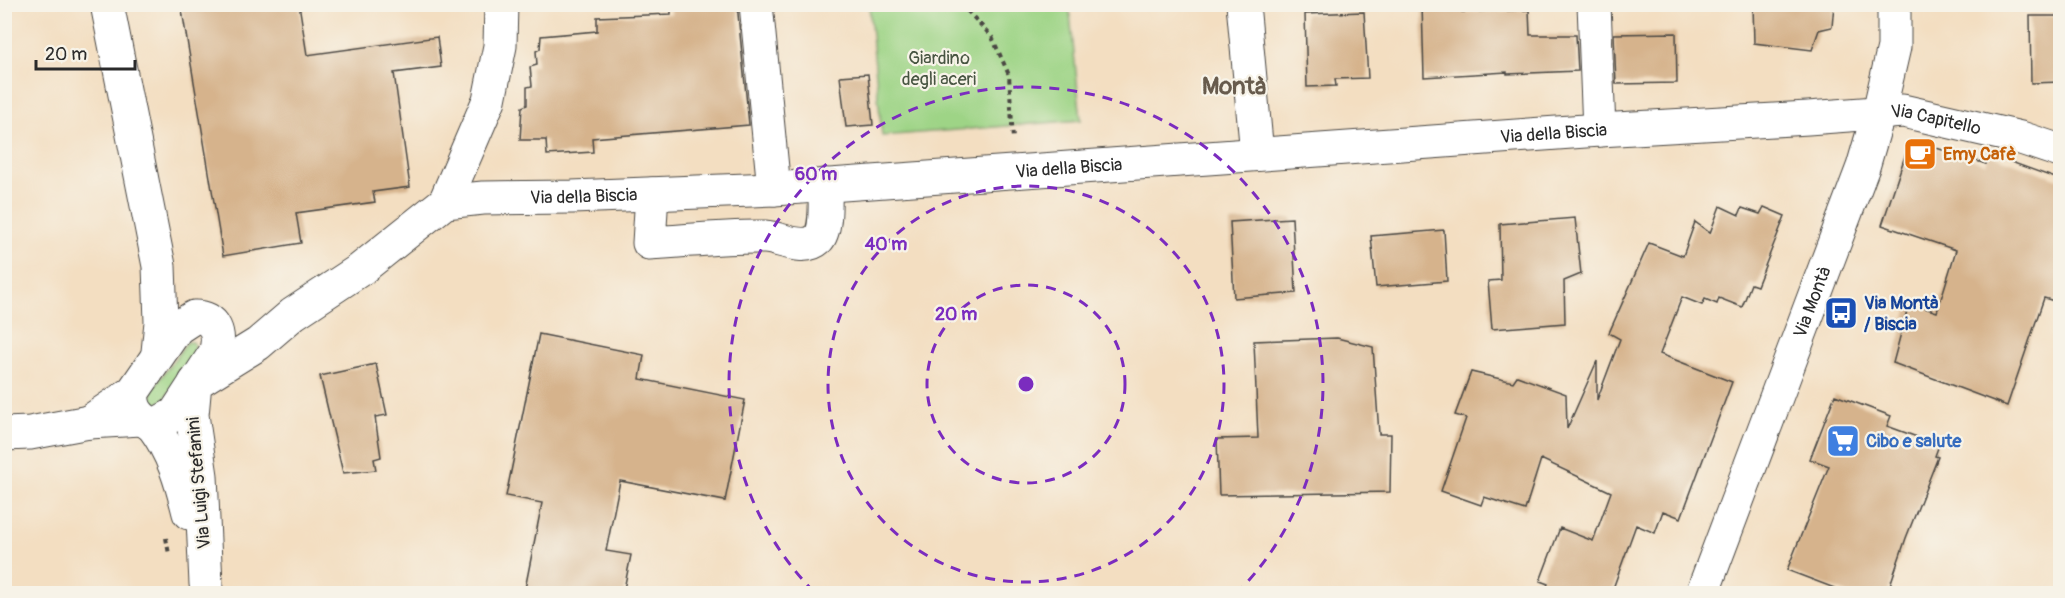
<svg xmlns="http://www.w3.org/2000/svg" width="2065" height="598" font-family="Pangolin,sans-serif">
<rect width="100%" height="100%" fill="#f7f3e8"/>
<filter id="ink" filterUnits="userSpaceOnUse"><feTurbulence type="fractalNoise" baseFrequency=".0167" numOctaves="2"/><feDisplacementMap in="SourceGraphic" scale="12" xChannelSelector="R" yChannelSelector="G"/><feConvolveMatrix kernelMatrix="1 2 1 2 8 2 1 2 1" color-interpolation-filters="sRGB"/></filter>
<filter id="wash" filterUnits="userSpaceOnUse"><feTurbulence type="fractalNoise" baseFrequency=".008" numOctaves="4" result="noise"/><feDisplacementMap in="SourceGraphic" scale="24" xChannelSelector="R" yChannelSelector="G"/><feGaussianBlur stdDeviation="1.35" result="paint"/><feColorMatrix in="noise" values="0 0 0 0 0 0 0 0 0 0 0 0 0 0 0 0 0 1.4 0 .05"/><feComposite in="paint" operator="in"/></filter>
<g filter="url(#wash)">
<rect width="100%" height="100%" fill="#f3dec1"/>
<!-- green -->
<path fill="#9ed486" stroke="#648058" stroke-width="1.5" d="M 869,5 L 1069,5 L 1081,120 L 882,136 Z
M 187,342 L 193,342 L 196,352 L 165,399 L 156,405 L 151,400 L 152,390 Z"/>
<g id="blocks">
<!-- building -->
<path fill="#d6b38c" d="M 181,4 L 299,4 L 307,55 L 437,37 L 441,67 L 394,73 L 410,187 L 373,192 L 375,202 L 296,213 L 301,243 L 223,256 Z
M 671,4 L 737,4 L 749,125 L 592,138 L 593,152 L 547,155 L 546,140 L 520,140 L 522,107 L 527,105 L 527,87 L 532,86 L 530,67 L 537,65 L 536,51 L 540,49 L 541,36 L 597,31 L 597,17 L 671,14 Z
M 1422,4 L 1461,4 L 1462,12 L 1529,10 L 1530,35 L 1576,35 L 1578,71 L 1507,74 L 1507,72 L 1424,77 Z
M 1753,4 L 1834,4 L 1832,27 L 1819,30 L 1812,50 L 1754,43 Z
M 1364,12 L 1368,78 L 1335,79 L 1336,86 L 1307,87 L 1305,14 Z
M 2030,16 L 2061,16 L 2061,82 L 2031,83 Z
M 1676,33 L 1677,83 L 1616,84 L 1614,34 Z
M 868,74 L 873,125 L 846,127 L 840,76 Z
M 1924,144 L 1986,164 L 1989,154 L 2061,180 L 2061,303 L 2044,298 L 2007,406 L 1893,363 L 1909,303 L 1937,312 L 1956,250 L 1882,225 L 1908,147 Z
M 1720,206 L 1739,215 L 1742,208 L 1760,214 L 1764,207 L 1785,216 L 1757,286 L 1751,284 L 1742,307 L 1719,298 L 1717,304 L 1705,299 L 1702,305 L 1682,297 L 1660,354 L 1732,382 L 1681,518 L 1663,511 L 1655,533 L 1636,525 L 1611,594 L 1544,594 L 1548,584 L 1540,581 L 1560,528 L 1593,541 L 1611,492 L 1541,459 L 1525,510 L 1484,497 L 1481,505 L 1441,491 L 1466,418 L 1455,415 L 1471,372 L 1513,382 L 1517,376 L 1566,394 L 1567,429 L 1597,361 L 1597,400 L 1620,339 L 1609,333 L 1649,243 L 1683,256 L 1695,222 L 1710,233 Z
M 1292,218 L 1296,293 L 1234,298 L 1230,222 Z
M 1575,218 L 1581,274 L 1564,281 L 1565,323 L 1492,329 L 1488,281 L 1501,280 L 1500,224 Z
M 1444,230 L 1447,281 L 1376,287 L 1371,236 Z
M 539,334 L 644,355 L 640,379 L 745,400 L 725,501 L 620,481 L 606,551 L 631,555 L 623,594 L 524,594 L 542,503 L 506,496 Z
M 1337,338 L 1373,347 L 1379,434 L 1391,434 L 1390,492 L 1219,495 L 1217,439 L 1258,438 L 1254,341 Z
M 376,364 L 387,415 L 375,417 L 381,457 L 374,459 L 376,470 L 343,473 L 320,376 Z
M 1835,395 L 1891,416 L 1887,426 L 1939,445 L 1935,456 L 1938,457 L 1906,538 L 1887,594 L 1850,594 L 1787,570 L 1829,466 L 1810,459 Z"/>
</g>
</g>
<g filter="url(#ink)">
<use href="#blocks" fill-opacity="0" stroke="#494642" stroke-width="1.5"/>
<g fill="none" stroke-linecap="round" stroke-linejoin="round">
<defs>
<g id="minor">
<path d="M 107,4 L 159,266 L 161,322 L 158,352"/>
<path d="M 756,4 L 774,189"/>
<path d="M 1243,4 L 1257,154"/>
<path d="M 1594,4 L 1599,130"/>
<path d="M 652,194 L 649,243 C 687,241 727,236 765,237 C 781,238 804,252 818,239 C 827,230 825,199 825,185"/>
<path d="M 445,202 L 489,100 L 500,46 L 501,4"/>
<path d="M 194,317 C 216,316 221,335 215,353 L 175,414 L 153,426 C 139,417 131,409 133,392 L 177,328 Z"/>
<path d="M 133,392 L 89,422 L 141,419"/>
<path d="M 153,426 C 173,453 181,481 189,513"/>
<path d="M 4,434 L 30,433 L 89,422"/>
<path id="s1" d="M 206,584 L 201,476 L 192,415 L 195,383 L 258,344 L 293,314 L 361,269 L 445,202 L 483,198 L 572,197 L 774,189 L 1599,130 L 1808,118 L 1903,111 L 2021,138 L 2060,151"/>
</g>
<g id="major">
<path id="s2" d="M 1702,594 L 1863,167 L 1879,112 L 1894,47 L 1894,4"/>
</g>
</defs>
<!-- minor casing -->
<use href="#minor" stroke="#494642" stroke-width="35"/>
<!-- major casing -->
<use href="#major" stroke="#494642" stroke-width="35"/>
<!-- path -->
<path stroke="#494642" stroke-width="4" stroke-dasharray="4.5 4.5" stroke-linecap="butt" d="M 961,4 L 992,37 L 1009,75 L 1013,140
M 166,538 L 169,554"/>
<!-- minor -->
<use href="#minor" stroke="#fff" stroke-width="33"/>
<!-- major -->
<use href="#major" stroke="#fff" stroke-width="33"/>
</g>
</g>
<!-- distance rings -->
<g fill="none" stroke="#7b2cbf" stroke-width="3" stroke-dasharray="10 8">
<circle cx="1026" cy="384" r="99"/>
<circle cx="1026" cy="384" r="198"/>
<path d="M814 592A297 297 0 1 1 1238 592"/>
</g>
<!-- icons -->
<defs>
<symbol id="cafe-square" viewBox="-11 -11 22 22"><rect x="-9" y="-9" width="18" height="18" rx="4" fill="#e8710a" stroke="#f7f3e8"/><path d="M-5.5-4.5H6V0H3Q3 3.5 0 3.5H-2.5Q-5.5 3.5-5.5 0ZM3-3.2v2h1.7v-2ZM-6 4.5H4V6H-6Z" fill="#fff"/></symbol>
<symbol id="bus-square" viewBox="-11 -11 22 22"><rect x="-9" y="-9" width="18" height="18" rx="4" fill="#1a4fb4" stroke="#f7f3e8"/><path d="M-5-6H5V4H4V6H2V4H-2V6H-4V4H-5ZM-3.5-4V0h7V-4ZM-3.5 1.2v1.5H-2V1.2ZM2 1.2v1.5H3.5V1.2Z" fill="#fff"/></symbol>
<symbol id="supermarket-square" viewBox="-11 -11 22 22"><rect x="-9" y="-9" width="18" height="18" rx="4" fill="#3f7fe0" stroke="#f7f3e8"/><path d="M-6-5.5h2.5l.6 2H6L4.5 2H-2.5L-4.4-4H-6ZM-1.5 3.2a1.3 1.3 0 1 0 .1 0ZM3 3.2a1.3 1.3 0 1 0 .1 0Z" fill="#fff"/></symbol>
</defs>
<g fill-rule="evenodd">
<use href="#cafe-square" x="1901" y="135" width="38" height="38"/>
<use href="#bus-square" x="1822" y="294" width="38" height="38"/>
<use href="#supermarket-square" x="1824" y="422" width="38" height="38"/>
</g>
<g text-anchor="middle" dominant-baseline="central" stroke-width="4.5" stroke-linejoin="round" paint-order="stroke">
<!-- park labels -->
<g font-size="18" fill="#485542" stroke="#f7f3e8">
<text x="939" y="58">Giardino<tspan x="939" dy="21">degli aceri</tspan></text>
</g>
<!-- street labels -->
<g font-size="18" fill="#2b2b2b" stroke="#f7f3e8">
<text stroke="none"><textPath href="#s1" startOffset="2006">Via Capitello</textPath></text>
<text stroke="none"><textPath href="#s1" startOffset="1622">Via della Biscia</textPath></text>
<text stroke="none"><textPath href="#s1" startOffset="1136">Via della Biscia</textPath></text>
<text stroke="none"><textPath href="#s1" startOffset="650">Via della Biscia</textPath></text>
<text stroke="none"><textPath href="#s2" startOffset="312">Via Montà</textPath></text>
<text transform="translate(199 483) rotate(-95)">Via Luigi Stefanini</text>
</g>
<!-- food labels -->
<g font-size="18" font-weight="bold" fill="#c56008" stroke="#f7f3e8" text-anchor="start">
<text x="1943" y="154">Emy Cafè</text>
</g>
<!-- transit labels -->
<g font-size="18" font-weight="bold" fill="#164399" stroke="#f7f3e8" text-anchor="start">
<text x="1864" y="303">Via Montà<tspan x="1864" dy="21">/ Biscia</tspan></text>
</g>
<!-- shop labels -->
<g font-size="18" font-weight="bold" fill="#366cbe" stroke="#f7f3e8" text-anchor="start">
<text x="1866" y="441">Cibo e salute</text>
</g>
<!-- district labels -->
<g font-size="24" font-weight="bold" fill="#675b4d" stroke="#f7f3e8">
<text x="1234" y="86">Montà</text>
</g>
</g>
<circle cx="1026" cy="384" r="9" fill="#7b2cbf" stroke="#f7f3e8" stroke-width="3"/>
<g font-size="18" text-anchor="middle" font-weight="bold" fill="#7b2cbf" stroke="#f7f3e8" stroke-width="4.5" stroke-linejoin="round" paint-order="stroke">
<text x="816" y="180">60 m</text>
<text x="886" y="250">40 m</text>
<text x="956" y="320">20 m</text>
</g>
<!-- margin -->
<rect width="2065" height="598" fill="none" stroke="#f7f3e8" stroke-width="24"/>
<!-- scale -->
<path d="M36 60v9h99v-9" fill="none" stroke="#2b2b2b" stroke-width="3"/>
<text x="45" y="60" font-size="18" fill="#2b2b2b" stroke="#f7f3e8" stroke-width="4.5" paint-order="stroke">20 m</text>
</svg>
